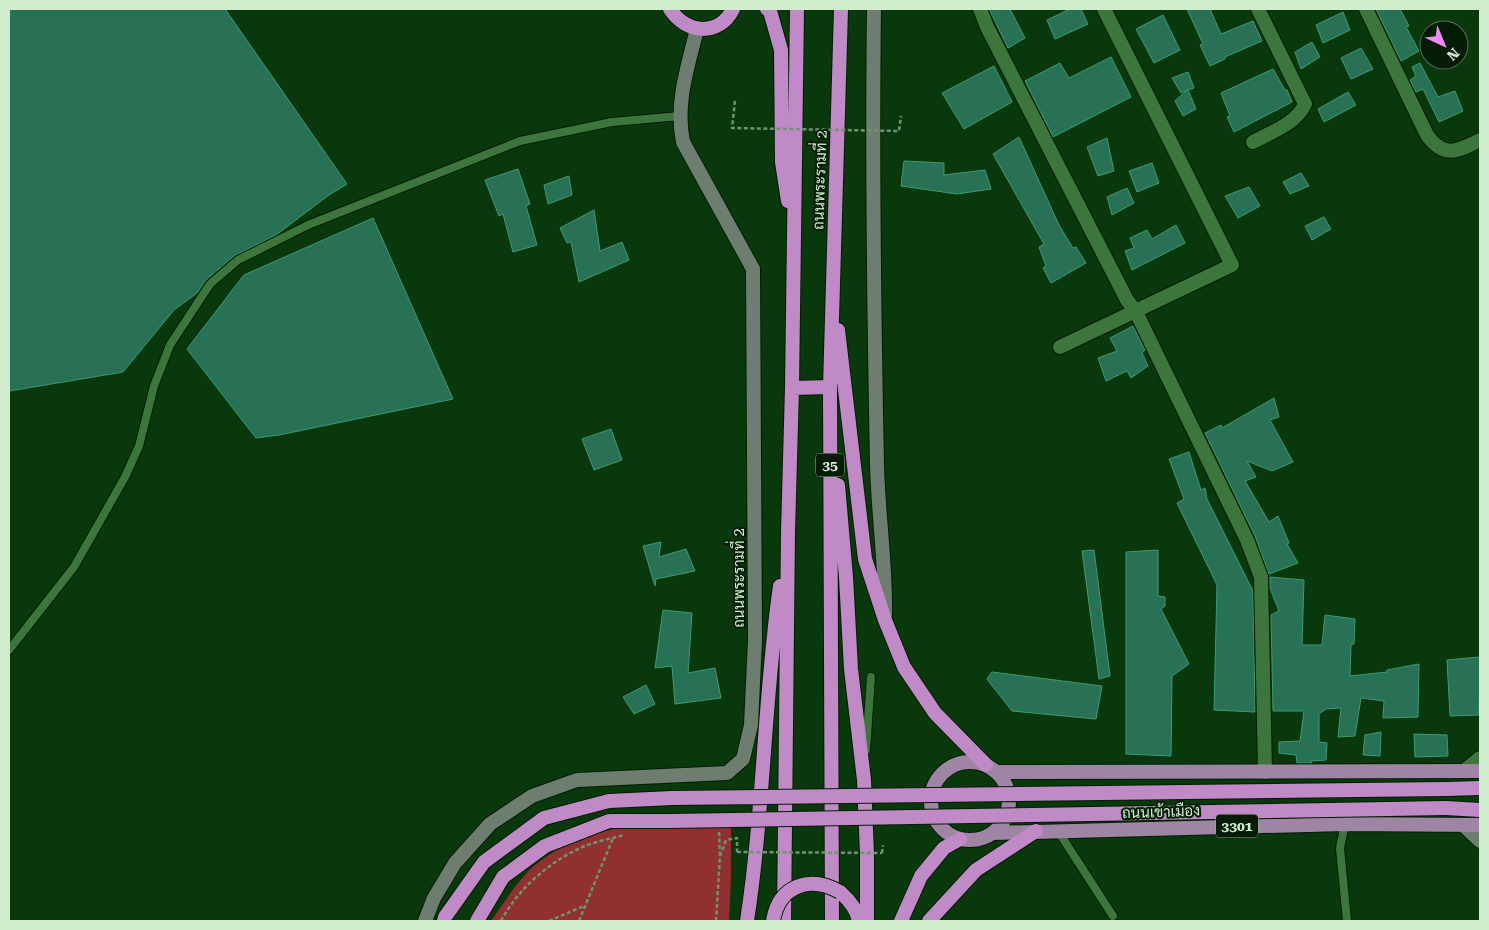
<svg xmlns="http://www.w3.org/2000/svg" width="1489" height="930" font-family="'Roboto Serif',Sarabun,serif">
<rect width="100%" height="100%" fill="#0a380d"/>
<!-- green -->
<path fill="#903030" d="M 731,825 L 731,877 L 729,921 L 491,921 C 502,906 512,889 525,875 C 532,866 543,859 552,853 C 609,817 667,826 731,825 Z"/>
<!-- building -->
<path fill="#287155" stroke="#3b9c75" d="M 9,9 L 225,9 L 347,184 L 329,195 L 276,235 L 234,256 L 206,280 L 197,293 L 174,310 L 123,372 L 9,391 Z
M 989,9 L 1010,9 L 1025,38 L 1008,48 Z
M 1070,9 L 1081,9 L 1088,24 L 1055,39 L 1047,20 Z
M 1187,9 L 1210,9 L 1221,34 L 1253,21 L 1262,41 L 1225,57 L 1225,59 L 1210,66 L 1200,45 L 1203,44 Z
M 1376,9 L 1400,9 L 1409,26 L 1406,27 L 1419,51 L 1401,61 Z
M 1343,12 L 1350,30 L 1323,43 L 1316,25 Z
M 1163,15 L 1180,50 L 1154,63 L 1136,29 Z
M 1312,42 L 1320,57 L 1301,69 L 1295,52 Z
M 1361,48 L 1373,69 L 1351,79 L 1341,58 Z
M 1111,57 L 1131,97 L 1053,137 L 1025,81 L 1060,63 L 1069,78 Z
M 1420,63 L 1438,97 L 1455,91 L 1463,111 L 1439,122 L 1423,89 L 1416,92 L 1410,80 L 1416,76 L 1412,67 Z
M 994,66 L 1012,102 L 964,129 L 942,93 Z
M 1273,69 L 1285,90 L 1287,90 L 1292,102 L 1234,132 L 1227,117 L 1230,116 L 1221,93 Z
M 1188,72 L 1194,88 L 1188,90 L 1196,109 L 1183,116 L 1175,101 L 1187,90 L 1181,93 L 1172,78 Z
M 1348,92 L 1356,105 L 1324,122 L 1318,109 Z
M 1019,137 L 1059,225 L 1073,248 L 1076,247 L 1086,263 L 1051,283 L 1043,268 L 1046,266 L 1039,247 L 1044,244 L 993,154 Z
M 1107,138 L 1114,171 L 1098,176 L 1087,147 Z
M 904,161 L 944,163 L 944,175 L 985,170 L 991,189 L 957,194 L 901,186 Z
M 1152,163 L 1159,183 L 1137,192 L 1129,171 Z
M 518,169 L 530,204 L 526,206 L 537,245 L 513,252 L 503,214 L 499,216 L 485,180 Z
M 1301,173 L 1309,186 L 1290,194 L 1283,182 Z
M 569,176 L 572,195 L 548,204 L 544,185 Z
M 1249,187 L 1260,206 L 1238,218 L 1225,196 Z
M 1127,188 L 1134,203 L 1112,215 L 1107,197 Z
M 594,210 L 600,251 L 622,242 L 629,260 L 579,282 L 571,242 L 567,243 L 560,228 Z
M 1324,217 L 1331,229 L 1312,240 L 1305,226 Z
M 373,218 L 453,399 L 279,435 L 256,438 L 187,349 L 244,275 Z
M 1176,225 L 1185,243 L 1132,270 L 1125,251 L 1134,248 L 1130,238 L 1147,230 L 1152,239 Z
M 1133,326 L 1145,350 L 1142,353 L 1148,366 L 1131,378 L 1127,371 L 1106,381 L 1098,358 L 1117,351 L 1110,338 Z
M 1274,398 L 1279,417 L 1270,420 L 1293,462 L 1272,471 L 1247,461 L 1256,477 L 1245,481 L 1269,522 L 1278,516 L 1289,543 L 1287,544 L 1298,563 L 1269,574 L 1255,536 L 1205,433 L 1221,425 L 1222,428 Z
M 611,429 L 622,460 L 594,470 L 582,439 Z
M 1189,452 L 1201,490 L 1205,488 L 1207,499 L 1253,591 L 1255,712 L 1214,710 L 1217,585 L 1177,503 L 1184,499 L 1169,459 Z
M 661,542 L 659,557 L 686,549 L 695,571 L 656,579 L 655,586 L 643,546 Z
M 1094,550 L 1110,676 L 1099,679 L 1082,551 Z
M 1158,550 L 1158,596 L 1165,597 L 1165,606 L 1161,609 L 1189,664 L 1172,676 L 1171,756 L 1126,754 L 1126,552 Z
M 1270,577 L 1304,580 L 1302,645 L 1322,645 L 1325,615 L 1355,619 L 1354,644 L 1351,644 L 1350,676 L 1387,672 L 1387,670 L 1419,664 L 1418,717 L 1383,718 L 1384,701 L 1361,698 L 1355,736 L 1338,737 L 1341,708 L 1326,709 L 1319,714 L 1319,742 L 1327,743 L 1326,760 L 1311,761 L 1312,763 L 1297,763 L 1296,755 L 1279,753 L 1279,742 L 1300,741 L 1304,711 L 1273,711 L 1271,615 L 1279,611 L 1270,588 Z
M 663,610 L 692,613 L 688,673 L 715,668 L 721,698 L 675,704 L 672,666 L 655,668 Z
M 1480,657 L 1479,715 L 1450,716 L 1447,660 Z
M 992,672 L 1102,686 L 1096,719 L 1012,711 L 987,679 Z
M 646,685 L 655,704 L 634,714 L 623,697 Z
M 1381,732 L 1380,756 L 1363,755 L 1365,735 Z
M 1414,734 L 1447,735 L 1448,756 L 1415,757 Z"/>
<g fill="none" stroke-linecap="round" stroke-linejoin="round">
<defs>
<path id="service" d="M 9,650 L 74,567 L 125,477 L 139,446 L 154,386 L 170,345 L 210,284 L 238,260 L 308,225 L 520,141 L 612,122 L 680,116
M 866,750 L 871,677
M 1345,824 L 1340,848 L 1347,921
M 1058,831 L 1113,916"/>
<path id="minor" d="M 980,9 L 987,27 L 1127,300 L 1136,312 L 1247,540 L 1261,577 L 1265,772
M 1366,9 L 1427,135 C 1444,159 1458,151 1480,140
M 1253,142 C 1271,132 1296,124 1305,104 L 1258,9
M 1060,347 L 1232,265 L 1104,9"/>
<path id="tertiary" d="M 1465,770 L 1480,758"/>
<path id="secondary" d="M 874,9 C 872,160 874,312 877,464 C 878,514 886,564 885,615
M 1463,825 L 1480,841
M 425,921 L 434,898 L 455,863 L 490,824 L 532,796 L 577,780 L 727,773 L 743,759 L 751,725 L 755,640 L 753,269 L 683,142 C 675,103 688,66 697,29"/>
<path id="primary" d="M931 801a39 39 0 1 1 78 0a39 39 0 1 1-78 0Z
M 997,772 L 1480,771
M 993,833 L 1345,824 L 1480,825"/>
<path id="trunk" d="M 670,9 C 686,34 719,37 733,9
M 767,9 L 770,11 L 781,50 L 782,162 L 788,201
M 838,330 L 865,559 L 885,620 L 904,667 L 935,713 L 986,765
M 792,388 L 830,387 L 830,396
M 838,485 L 846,577 L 851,669 L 864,780 L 867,854 L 867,921
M 1446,789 L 1480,788
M 1446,808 L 1480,810
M 840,892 C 848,899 857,910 859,921
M 444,921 L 445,917 L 484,862 L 544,818 L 609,801 L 672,798
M 477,921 L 503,877 L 545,846 L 609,821 L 670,821
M 747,921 C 764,810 764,697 780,586
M 784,921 L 788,532 L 792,388 L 797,9
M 832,921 L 830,387 L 841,9
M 901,921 L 921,876 L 944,848 L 960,839
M 929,921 L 976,870 L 1036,831"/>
</defs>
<!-- service casing -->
<use href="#service" stroke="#001d02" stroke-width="10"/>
<!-- minor casing -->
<use href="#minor" stroke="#001d02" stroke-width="16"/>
<!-- tertiary casing -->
<use href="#tertiary" stroke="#001d02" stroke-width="16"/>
<!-- secondary casing -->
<use href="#secondary" stroke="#001d02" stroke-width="16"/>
<!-- primary casing -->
<use href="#primary" stroke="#001d02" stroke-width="16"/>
<!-- trunk casing -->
<use href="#trunk" stroke="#001d02" stroke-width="16"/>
<!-- path -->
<path stroke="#6f9570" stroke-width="2.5" stroke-dasharray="4 2.5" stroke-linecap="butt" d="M 719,832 L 720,856
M 882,853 L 883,845
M 501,921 C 518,889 547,864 580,848 C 593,842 610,839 624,835
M 549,921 L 584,906
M 579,921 L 613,838
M 716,921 L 720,856 L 726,840 L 737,838 L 737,852"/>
<!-- service -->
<use href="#service" stroke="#3c763c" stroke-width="8"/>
<!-- minor -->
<use href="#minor" stroke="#3c763c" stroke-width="14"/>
<!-- tertiary -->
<use href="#tertiary" stroke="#3c763c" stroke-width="14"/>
<!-- secondary -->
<use href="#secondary" stroke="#6d7e70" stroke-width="14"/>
<!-- primary -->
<use href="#primary" stroke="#9e85a3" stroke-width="14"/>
<!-- trunk -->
<use href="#trunk" stroke="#bf8ac6" stroke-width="14"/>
<defs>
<path id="trunk-bridge" d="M 672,798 L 1446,789
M 670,821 L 1446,808
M 773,921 C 779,885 810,875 840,892"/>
</defs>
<!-- trunk-bridge casing -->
<use href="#trunk-bridge" stroke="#001d02" stroke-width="16" stroke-linecap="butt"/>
<!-- path-bridge -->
<path stroke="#6f9570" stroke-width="2.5" stroke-dasharray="4 2.5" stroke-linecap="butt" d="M 735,101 L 732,128 L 899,131 L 901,116
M 737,852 L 882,853"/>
<!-- trunk-bridge -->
<use href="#trunk-bridge" stroke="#bf8ac6" stroke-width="14"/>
</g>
<g text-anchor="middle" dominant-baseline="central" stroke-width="4" stroke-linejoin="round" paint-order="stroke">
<!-- shield labels -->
<g fill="#041c05" stroke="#93af92" stroke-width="1">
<rect x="816" y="453.5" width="28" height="23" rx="4"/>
<rect x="1216" y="814.5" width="42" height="23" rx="4"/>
</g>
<g font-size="14" font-weight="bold" fill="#d0eece">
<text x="830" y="465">35</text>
<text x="1237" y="826">3301</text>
</g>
<!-- street labels -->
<g font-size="15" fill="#d0eece" stroke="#041c05">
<text transform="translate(820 180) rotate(-88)">ถนนพระรามที่ 2</text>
<text transform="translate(739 578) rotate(-90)">ถนนพระรามที่ 2</text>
<text transform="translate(1161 812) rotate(-2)">ถนนเข้าเมือง</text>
</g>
</g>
<!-- border -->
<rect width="1489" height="930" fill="none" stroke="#d0eece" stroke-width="20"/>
<!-- north arrow -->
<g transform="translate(1444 45) rotate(136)"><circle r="24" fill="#041c05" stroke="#567055"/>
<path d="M0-4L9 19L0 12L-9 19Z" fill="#ee8bf8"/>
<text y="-8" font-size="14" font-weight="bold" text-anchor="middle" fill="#d0eece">N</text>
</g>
</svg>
